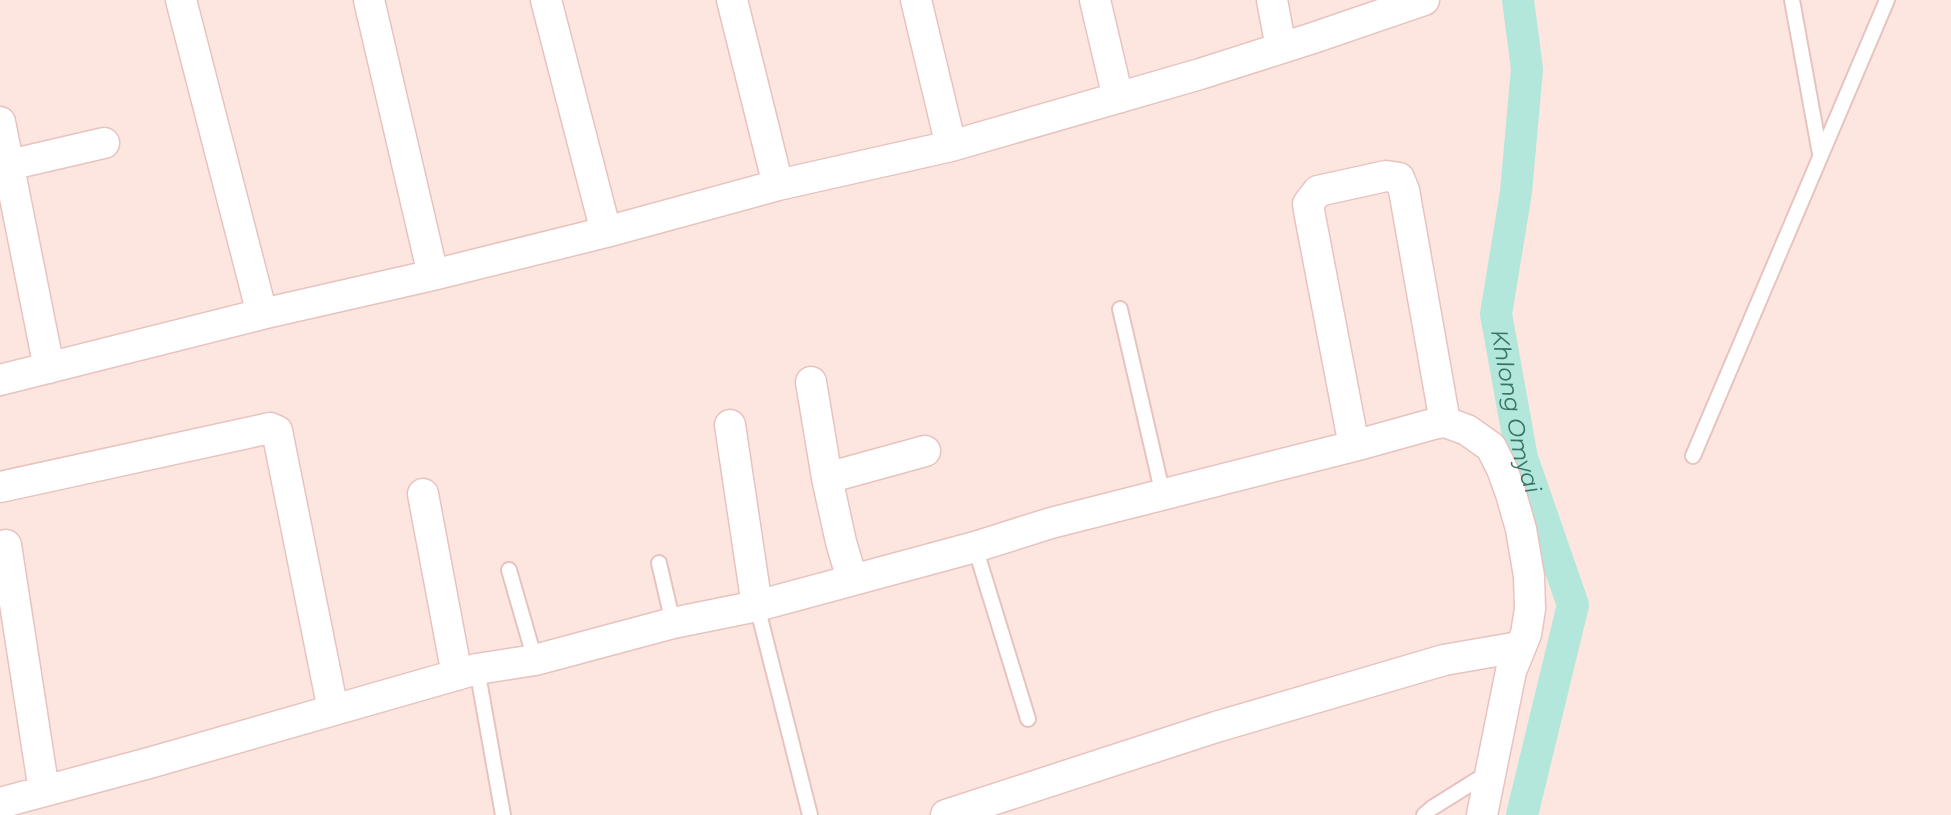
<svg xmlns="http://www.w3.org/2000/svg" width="1951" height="815" font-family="Montserrat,sans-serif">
<rect width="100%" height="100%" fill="#fde6df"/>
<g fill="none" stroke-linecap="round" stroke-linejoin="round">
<!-- canal -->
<path stroke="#b3e7db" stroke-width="32" id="s1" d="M 1518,0 L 1527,69 L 1516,192 L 1496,314 L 1522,458 L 1573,605 L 1522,815"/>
<defs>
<path id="lane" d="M 1792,0 L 1820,154
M 1120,309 L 1163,495
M 1693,456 L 1887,0
M 975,547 L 1028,719
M 659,563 L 673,623
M 509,570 L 535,660
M 757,606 L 810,815
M 477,669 L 503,815
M 1424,815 L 1432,808 L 1488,773"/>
<path id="street" d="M 181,0 L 262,314
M 369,0 L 433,275
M 546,0 L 606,232
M 732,0 L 778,185
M 916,0 L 951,146
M 1095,0 L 1118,98
M 1272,0 L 1281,48
M 0,122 L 49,368
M 9,165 L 104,143
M 0,380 L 262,314 L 433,275 L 606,232 L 778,185 L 951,146 L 1200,74 L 1313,38 L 1424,0
M 811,382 L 827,478
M 730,425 L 757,606
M 1354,446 L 1310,216 L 1308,204 L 1318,191 L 1386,176 L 1399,178 L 1404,190 L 1445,422
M 0,487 L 270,428 L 277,431 L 333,710
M 423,494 L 457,675
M 6,545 L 44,791
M 852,579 L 841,542 L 827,478 L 925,451
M 0,803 L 149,763 L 477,669 L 535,660 L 673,623 L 757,606 L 975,547 L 1051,523 L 1354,446 L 1433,424 L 1445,422 L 1467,430 L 1491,447 L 1502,469 L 1511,494 L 1521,529 L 1529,576 L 1530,609 L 1526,634 L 1511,671 L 1482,815
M 946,815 L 1216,727 L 1444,660 L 1519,647"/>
</defs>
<!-- lane casing -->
<use href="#lane" stroke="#e7c3c0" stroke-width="18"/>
<!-- street casing -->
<use href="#street" stroke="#e7c3c0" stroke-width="33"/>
<!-- lane -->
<use href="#lane" stroke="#fff" stroke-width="14"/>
<!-- street -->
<use href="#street" stroke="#fff" stroke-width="30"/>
</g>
<g text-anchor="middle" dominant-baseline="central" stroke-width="5" stroke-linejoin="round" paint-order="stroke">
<!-- water labels -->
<g font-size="23" font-style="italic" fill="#367466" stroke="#ffece6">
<text stroke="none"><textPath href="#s1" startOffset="416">Khlong Omyai</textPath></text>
</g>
</g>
</svg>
